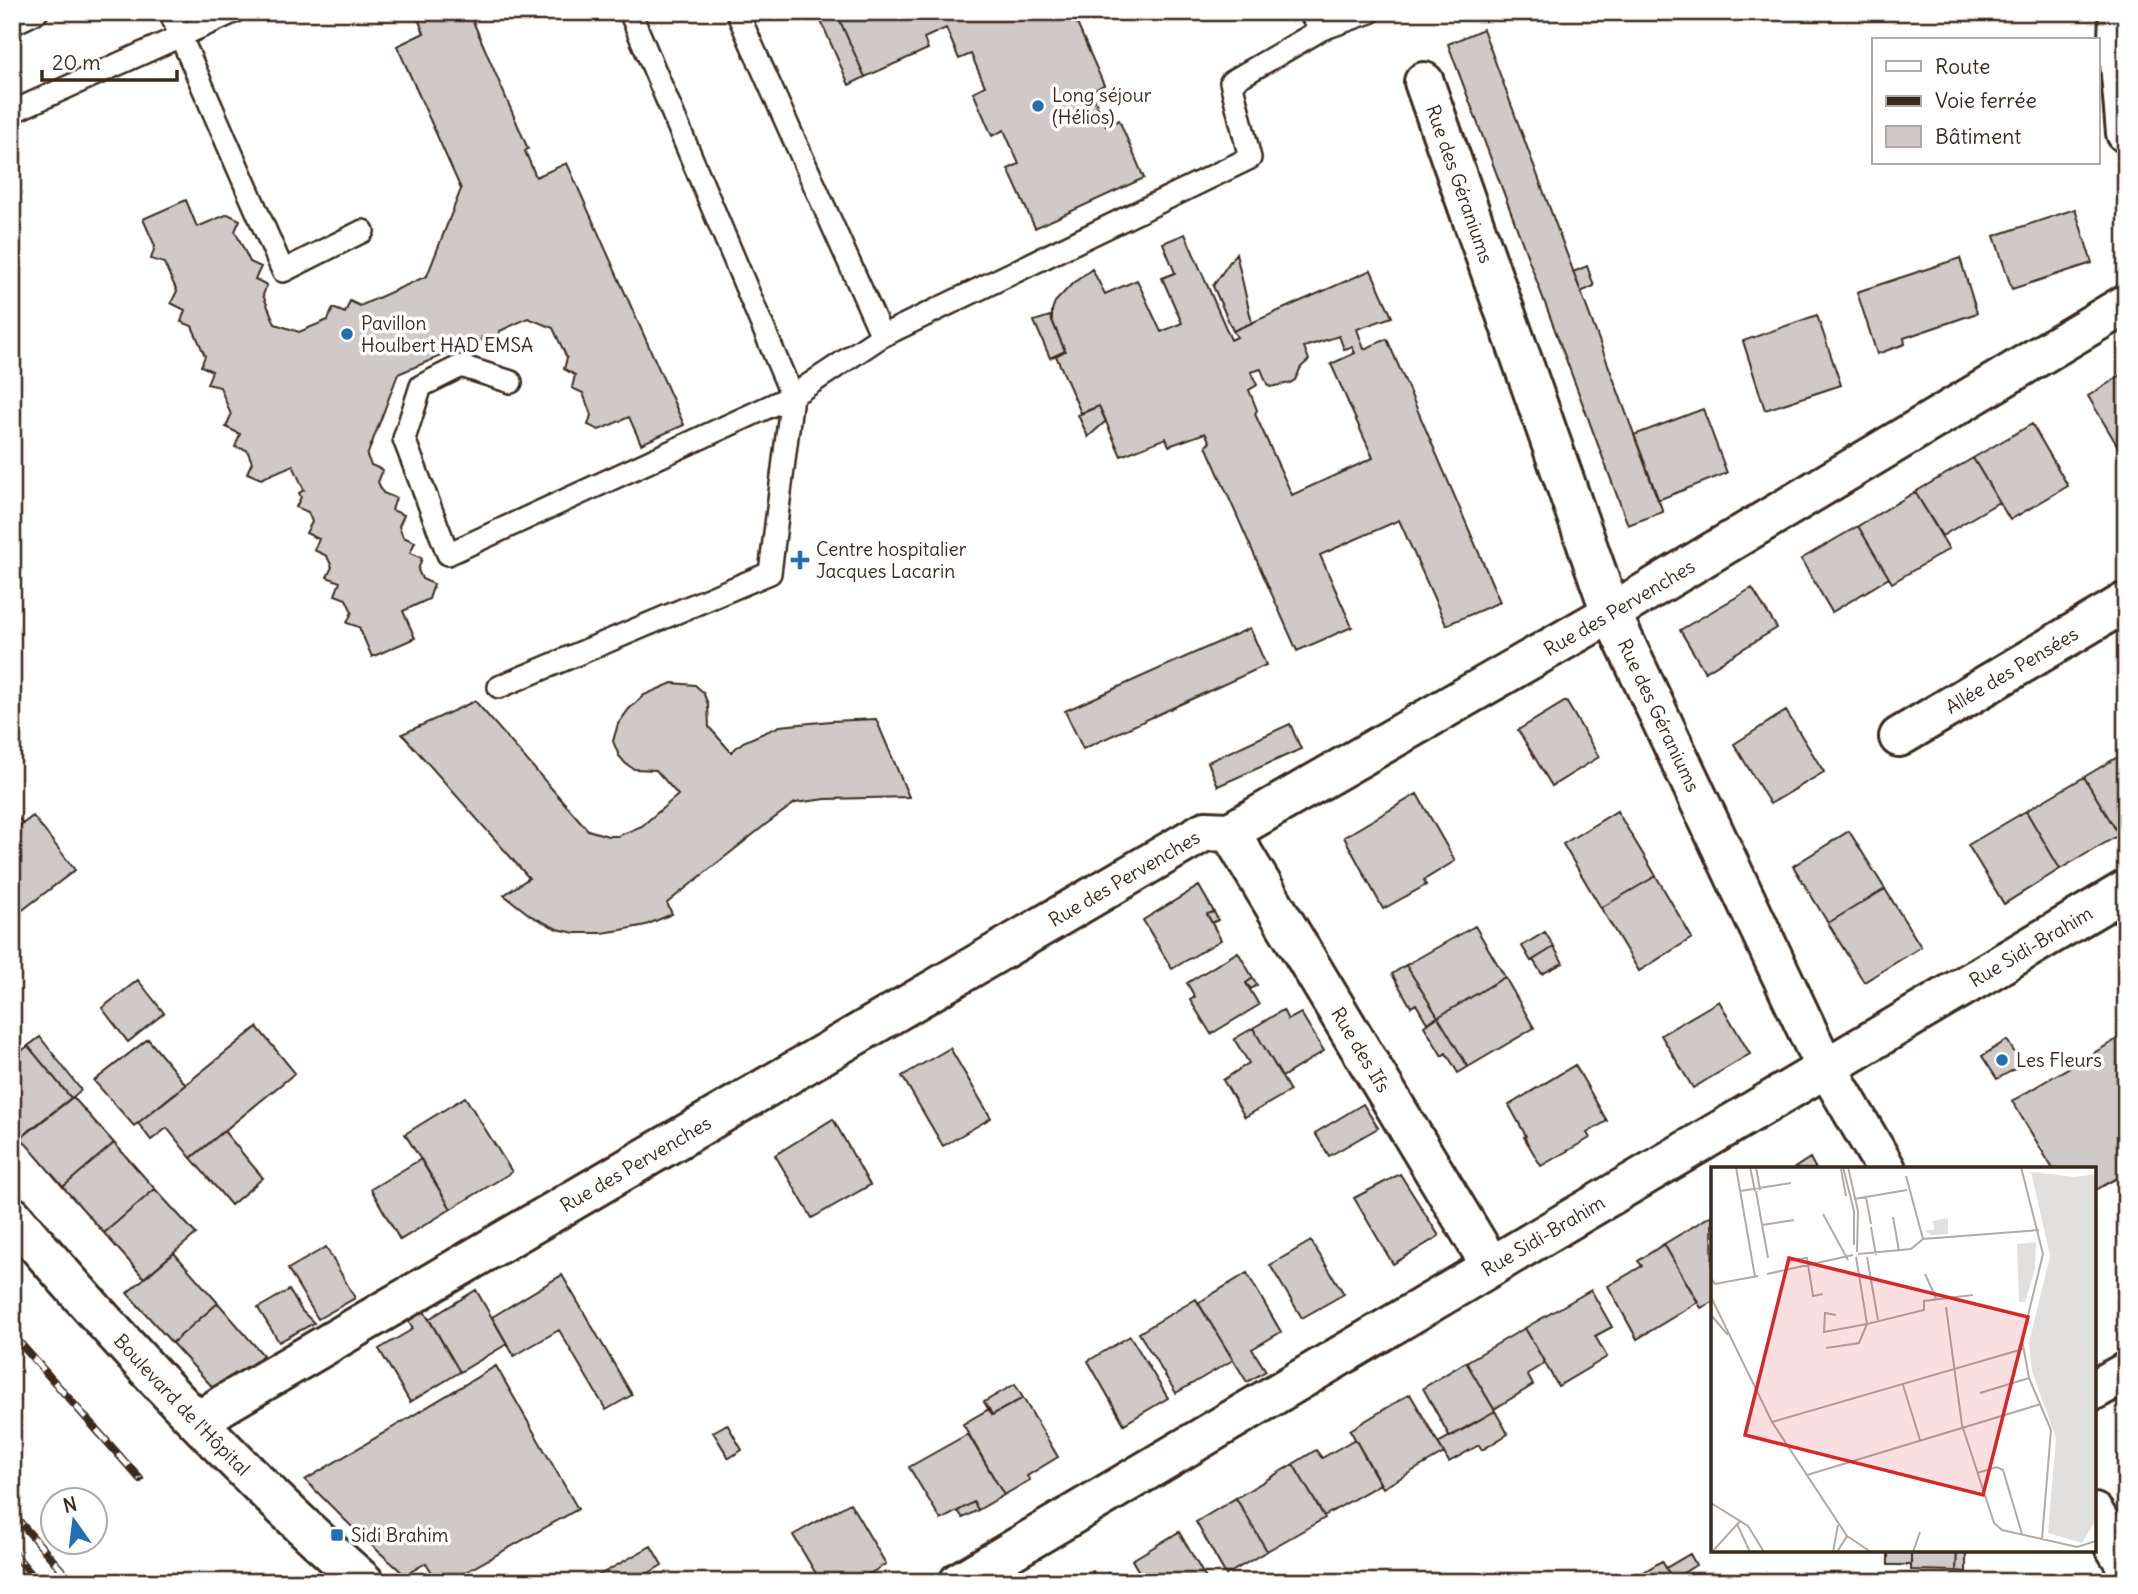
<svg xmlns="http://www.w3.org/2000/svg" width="2138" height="1594" font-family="Delius,sans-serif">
<rect width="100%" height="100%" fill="#fff"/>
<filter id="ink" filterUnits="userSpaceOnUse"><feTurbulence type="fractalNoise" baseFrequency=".0143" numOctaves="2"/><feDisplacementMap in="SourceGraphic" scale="14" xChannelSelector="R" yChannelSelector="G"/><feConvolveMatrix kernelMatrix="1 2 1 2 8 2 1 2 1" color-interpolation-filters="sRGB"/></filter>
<g filter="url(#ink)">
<!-- building -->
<path fill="#cfcac7" stroke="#3b2a1e" stroke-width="2" fill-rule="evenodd" d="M 415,12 L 469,12 L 528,149 L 525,151 L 536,177 L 567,163 L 684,425 L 641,444 L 629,417 L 599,430 L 588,425 L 591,415 L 583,393 L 572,388 L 575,375 L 564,369 L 567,358 L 553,328 L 528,318 L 500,331 L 496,341 L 482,337 L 477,351 L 464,346 L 398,374 L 367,456 L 371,465 L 383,470 L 378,482 L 383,493 L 396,498 L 392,510 L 404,515 L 399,526 L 403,537 L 415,542 L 410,553 L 422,558 L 418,570 L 422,579 L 434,584 L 429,599 L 403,611 L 415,638 L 372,657 L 359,627 L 347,623 L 352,612 L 346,599 L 335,595 L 340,582 L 327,577 L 332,567 L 327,556 L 314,550 L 319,539 L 306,533 L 312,522 L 308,512 L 296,507 L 301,497 L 299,493 L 304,490 L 293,465 L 261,479 L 247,473 L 252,462 L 247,450 L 235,447 L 240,434 L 226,427 L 231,415 L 220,387 L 207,384 L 212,371 L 201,366 L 205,356 L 192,326 L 181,322 L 185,310 L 171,303 L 177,291 L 164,263 L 151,259 L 155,246 L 143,219 L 186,200 L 197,227 L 228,214 L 240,220 L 235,231 L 250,262 L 261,267 L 255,279 L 267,285 L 263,295 L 275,324 L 299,332 L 328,320 L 333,308 L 345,313 L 350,301 L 360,306 L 427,276 L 461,189 L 397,46 L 424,33 Z
M 817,12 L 836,12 L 865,77 L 849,85 Z
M 836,12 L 1072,12 L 1104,85 L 1091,92 L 1106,126 L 1119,120 L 1144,178 L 1035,228 L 1008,169 L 1019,164 L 1004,130 L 992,136 L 973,92 L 985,86 L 971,54 L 959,59 L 946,28 L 924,38 L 928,49 L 865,77 Z
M 1483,29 L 1663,512 L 1628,525 L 1448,44 Z
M 2075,209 L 2092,263 L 2012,289 L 1994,236 Z
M 1185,234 L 1231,340 L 1237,337 L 1233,331 L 1371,270 L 1392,317 L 1357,329 L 1364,349 L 1387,339 L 1500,602 L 1446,625 L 1399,520 L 1320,555 L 1352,627 L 1297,651 L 1206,446 L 1210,442 L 1205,433 L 1169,446 L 1166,438 L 1121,456 L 1099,406 L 1081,413 L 1056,356 L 1065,351 L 1052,320 L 1052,310 L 1055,302 L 1072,284 L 1092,269 L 1105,294 L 1137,280 L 1161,332 L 1182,323 L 1162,278 L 1175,273 L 1163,243 ZM 1339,336 L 1344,349 L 1352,347 L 1355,353 L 1331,364 L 1373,458 L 1292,495 L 1255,414 L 1257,410 L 1249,390 L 1257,385 L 1251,372 L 1261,369 L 1267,384 L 1270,387 L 1290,383 L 1295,380 L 1301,367 L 1309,360 L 1304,347 Z
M 1236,253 L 1252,323 L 1233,331 L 1213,286 Z
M 1960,258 L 1977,313 L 1904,338 L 1905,344 L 1877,354 L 1857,292 Z
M 1587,266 L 1594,286 L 1581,292 L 1573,272 Z
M 1817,315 L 1841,385 L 1765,410 L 1743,341 Z
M 1050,316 L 1065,351 L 1050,358 L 1034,321 Z
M 2126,372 L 2126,455 L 2124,457 L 2088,396 Z
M 1099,406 L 1106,421 L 1088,437 L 1078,415 Z
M 1703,409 L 1727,473 L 1658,500 L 1634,435 Z
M 2032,424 L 2068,486 L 2010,520 L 1973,458 Z
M 1973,458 L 1999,502 L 1942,536 L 1915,492 Z
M 1915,492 L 1949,549 L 1892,583 L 1858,526 Z
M 1858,526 L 1889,578 L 1832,612 L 1801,559 Z
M 1752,588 L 1777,628 L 1705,672 L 1680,630 Z
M 1250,628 L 1266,665 L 1083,749 L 1065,711 Z
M 672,683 L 695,685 L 703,692 L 708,704 L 709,727 L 731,752 L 743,742 L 780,726 L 831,721 L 876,719 L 909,797 L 826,799 L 795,803 L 765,825 L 667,903 L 672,914 L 646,925 L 621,930 L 602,933 L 575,933 L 557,929 L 531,916 L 504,895 L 529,878 L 402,734 L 475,701 L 588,830 L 608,836 L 618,836 L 642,826 L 678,795 L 656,770 L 634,769 L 626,764 L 619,756 L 613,741 L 618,724 L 629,709 L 644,695 Z
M 1566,701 L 1599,757 L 1552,786 L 1518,730 Z
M 1786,711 L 1824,772 L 1770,804 L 1734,744 Z
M 1290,724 L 1301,749 L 1218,786 L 1208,762 Z
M 2126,752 L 2126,831 L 2119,835 L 2084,777 Z
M 2084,777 L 2119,835 L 2060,869 L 2026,811 Z
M 1417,794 L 1455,861 L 1424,880 L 1426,885 L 1383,909 L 1344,837 Z
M 12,810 L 23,824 L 12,832 Z
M 1617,811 L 1656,876 L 1601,908 L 1563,844 Z
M 2026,811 L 2060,869 L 2004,904 L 1968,845 Z
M 33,816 L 75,870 L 12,918 L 12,832 Z
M 1849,831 L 1885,889 L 1828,923 L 1793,866 Z
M 1656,876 L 1692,938 L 1639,971 L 1601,908 Z
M 1199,886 L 1214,912 L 1207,914 L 1221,940 L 1172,969 L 1143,920 Z
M 1885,889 L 1921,947 L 1864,982 L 1828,923 Z
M 1214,912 L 1218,920 L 1212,923 L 1207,914 Z
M 1475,926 L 1505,977 L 1438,1017 L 1406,965 Z
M 1545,932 L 1554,947 L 1531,961 L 1522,946 Z
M 1554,947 L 1563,963 L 1542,974 L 1533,960 Z
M 1238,952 L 1253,978 L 1246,983 L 1259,1005 L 1211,1034 L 1190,1000 L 1195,997 L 1187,983 Z
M 1406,965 L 1438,1017 L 1427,1023 L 1416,1004 L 1411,1007 L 1392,974 Z
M 1505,977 L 1534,1028 L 1468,1067 L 1438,1017 Z
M 1253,978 L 1257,985 L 1251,989 L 1246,983 Z
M 138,980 L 164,1013 L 128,1042 L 102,1008 Z
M 1719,1001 L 1750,1054 L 1693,1088 L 1661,1035 Z
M 1283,1010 L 1288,1020 L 1301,1013 L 1324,1051 L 1282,1077 L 1253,1028 Z
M 1438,1017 L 1468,1067 L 1458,1073 L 1446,1053 L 1442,1056 L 1424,1026 Z
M 257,1027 L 295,1073 L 191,1158 L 167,1128 L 151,1140 L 138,1123 Z
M 1253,1028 L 1290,1091 L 1245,1117 L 1223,1080 L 1249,1063 L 1234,1039 Z
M 2126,1034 L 2126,1173 L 2094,1191 L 2094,1169 L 2053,1169 L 2012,1101 Z
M 40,1037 L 81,1090 L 73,1097 L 71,1098 L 28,1046 Z
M 148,1039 L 186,1085 L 134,1126 L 94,1081 Z
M 2007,1040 L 2022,1065 L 1997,1079 L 1982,1056 Z
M 28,1046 L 71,1098 L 12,1144 L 12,1058 Z
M 950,1048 L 991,1118 L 943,1146 L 902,1076 Z
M 1575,1065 L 1607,1121 L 1587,1133 L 1590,1138 L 1541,1166 L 1524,1137 L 1526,1136 L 1509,1105 Z
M 73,1097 L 114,1143 L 63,1187 L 21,1138 Z
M 465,1097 L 512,1172 L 451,1209 L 405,1134 Z
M 1363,1104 L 1378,1128 L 1329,1156 L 1315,1133 Z
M 833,1119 L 870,1185 L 812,1218 L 775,1155 Z
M 224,1131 L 263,1178 L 231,1205 L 191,1158 Z
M 114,1143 L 155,1189 L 104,1233 L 63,1187 Z
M 1810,1158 L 1816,1169 L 1793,1169 Z
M 421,1159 L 451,1209 L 400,1240 L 371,1189 Z
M 1400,1174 L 1439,1236 L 1393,1264 L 1354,1198 Z
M 155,1189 L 196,1234 L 144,1278 L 104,1233 Z
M 1712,1215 L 1713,1302 L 1701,1308 L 1664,1244 Z
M 1311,1241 L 1344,1294 L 1302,1318 L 1270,1265 Z
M 1664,1244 L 1698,1302 L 1637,1339 L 1608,1286 L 1642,1266 L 1638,1261 Z
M 326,1247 L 355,1298 L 318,1319 L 288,1269 Z
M 174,1253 L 218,1303 L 172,1343 L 127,1293 Z
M 1247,1273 L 1281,1332 L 1252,1349 L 1266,1371 L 1247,1382 L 1198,1303 Z
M 562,1275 L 632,1395 L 606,1410 L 559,1330 L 514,1356 L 492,1317 Z
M 289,1290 L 302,1311 L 314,1323 L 279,1342 L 258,1308 Z
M 476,1290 L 507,1344 L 460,1372 L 429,1319 Z
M 1591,1290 L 1612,1327 L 1595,1336 L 1607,1357 L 1558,1386 L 1525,1328 Z
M 1196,1299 L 1233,1360 L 1176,1393 L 1139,1333 Z
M 218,1303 L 263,1355 L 218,1393 L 172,1343 Z
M 422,1308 L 460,1372 L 410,1402 L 379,1349 L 413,1329 L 406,1317 Z
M 1525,1328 L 1545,1363 L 1527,1374 L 1533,1385 L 1494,1409 L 1466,1362 Z
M 1130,1336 L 1168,1398 L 1124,1424 L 1088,1361 Z
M 1466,1362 L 1495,1411 L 1450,1437 L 1423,1388 Z
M 496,1366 L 578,1509 L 448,1582 L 438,1582 L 426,1563 L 405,1575 L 360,1535 L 305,1480 Z
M 1015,1384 L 1023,1398 L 992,1415 L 984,1402 Z
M 1410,1394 L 1444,1453 L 1383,1488 L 1350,1430 Z
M 1023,1398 L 1058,1457 L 1027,1476 L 1030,1480 L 1004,1495 L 963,1424 L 989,1409 L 992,1415 Z
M 1495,1411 L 1508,1434 L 1482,1450 L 1479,1445 L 1449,1462 L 1438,1443 Z
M 727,1424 L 742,1450 L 729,1458 L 713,1432 Z
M 968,1434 L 1004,1495 L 978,1510 L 974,1502 L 941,1520 L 909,1467 Z
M 1355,1439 L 1380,1484 L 1324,1516 L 1293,1464 L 1316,1450 L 1322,1458 Z
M 1293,1464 L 1325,1518 L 1267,1551 L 1236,1498 Z
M 1236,1498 L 1267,1551 L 1226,1575 L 1196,1522 Z
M 974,1502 L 978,1510 L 963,1518 L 958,1511 Z
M 850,1503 L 886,1564 L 856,1582 L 821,1582 L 793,1535 Z
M 1179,1532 L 1208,1582 L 1145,1582 L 1132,1560 Z
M 651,1546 L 662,1565 L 634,1582 L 587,1582 Z
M 1888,1550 L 1911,1550 L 1911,1565 L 1888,1565 Z
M 1911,1550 L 1957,1550 L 1956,1571 L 1911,1570 Z
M 1957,1550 L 1966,1550 L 1966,1572 L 1956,1571 Z
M 1690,1554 L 1696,1565 L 1672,1580 L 1666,1568 Z
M 1662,1561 L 1674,1582 L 1627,1582 Z
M 1093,1571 L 1098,1579 L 1086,1582 L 1083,1577 Z
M 1108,1573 L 1113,1582 L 1094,1582 L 1098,1579 Z"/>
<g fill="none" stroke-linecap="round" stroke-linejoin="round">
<defs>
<path id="service" d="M 170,12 L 283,271 L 363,231
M 737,12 L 882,336
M 1309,12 L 1322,29
M 12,24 L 37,12
M 12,112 L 234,12
M 511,382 L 461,366 L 421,386 L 404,439 L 448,554 L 792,396 L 630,12
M 499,687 L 770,573 L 792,396 L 882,336 L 1250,158 L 1231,82 L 1322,29 L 1370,12"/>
<g id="minor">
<path d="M 2119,12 L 2118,40 L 2126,133"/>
<path id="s1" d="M 1424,82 L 1611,613 L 1816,1049 L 1886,1169"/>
<path id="s2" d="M 1899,737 L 2126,602"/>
<path id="s3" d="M 1230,832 L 1491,1266"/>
<path d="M 2094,1390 L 2126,1372"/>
<path id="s4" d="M 198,1422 L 223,1405 L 1205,831 L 1230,832 L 1611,613 L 2126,304"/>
<path d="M 2094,1513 L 2126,1565"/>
<path id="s5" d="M 959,1582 L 2126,890"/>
</g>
<g id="primary">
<path id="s6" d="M 12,1216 C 122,1345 237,1470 364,1582"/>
</g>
</defs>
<!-- service casing -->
<use href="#service" stroke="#3b2a1e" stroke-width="26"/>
<!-- minor casing -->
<use href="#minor" stroke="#3b2a1e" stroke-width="44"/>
<!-- primary casing -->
<use href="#primary" stroke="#3b2a1e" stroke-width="44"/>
<!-- service -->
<use href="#service" stroke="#fff" stroke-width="21"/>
<!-- minor -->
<use href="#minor" stroke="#fff" stroke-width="38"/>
<!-- primary -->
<use href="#primary" stroke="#fff" stroke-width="38"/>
<defs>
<path id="rail" d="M 12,1334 L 140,1479
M 12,1513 L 72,1582
M 12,1551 L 38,1582"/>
</defs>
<!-- rail casing -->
<use href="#rail" stroke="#3b2a1e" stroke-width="8"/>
<!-- rail -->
<use href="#rail" stroke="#fff" stroke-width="5" stroke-dasharray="16" stroke-linecap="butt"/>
</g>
</g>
<!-- markers -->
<g fill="#1f6fb2" stroke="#fff" stroke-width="2.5">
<circle cx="1038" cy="106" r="7"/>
<circle cx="347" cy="334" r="7"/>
<path d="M796.5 549.5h7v7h7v7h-7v7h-7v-7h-7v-7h7z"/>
<circle cx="2002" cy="1060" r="7"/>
<rect x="330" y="1528" width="14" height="14" rx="3.5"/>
</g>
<g text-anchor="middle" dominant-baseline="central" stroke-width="7" stroke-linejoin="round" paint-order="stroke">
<!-- poi labels -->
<g font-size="19" fill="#3b2a1e" stroke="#fff" text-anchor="start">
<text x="1052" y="95">Long séjour<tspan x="1052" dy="22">(Hélios)</tspan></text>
<text x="361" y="323">Pavillon<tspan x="361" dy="22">Houlbert HAD EMSA</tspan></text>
<text x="816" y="549">Centre hospitalier<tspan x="816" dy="22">Jacques Lacarin</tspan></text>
<text x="2016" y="1060">Les Fleurs</text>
<text x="351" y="1535">Sidi Brahim</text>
</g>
<!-- street labels -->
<g font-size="19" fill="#3b2a1e" stroke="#fff">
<text stroke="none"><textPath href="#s1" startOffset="108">Rue des Géraniums</textPath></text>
<text stroke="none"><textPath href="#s4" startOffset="1642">Rue des Pervenches</textPath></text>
<text stroke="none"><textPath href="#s2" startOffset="131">Allée des Pensées</textPath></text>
<text stroke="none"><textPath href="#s1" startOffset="676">Rue des Géraniums</textPath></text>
<text stroke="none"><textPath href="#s4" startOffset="1074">Rue des Pervenches</textPath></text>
<text stroke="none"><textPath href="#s5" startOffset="1246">Rue Sidi-Brahim</textPath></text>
<text stroke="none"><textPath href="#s3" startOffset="254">Rue des Ifs</textPath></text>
<text stroke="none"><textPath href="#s4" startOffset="508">Rue des Pervenches</textPath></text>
<text stroke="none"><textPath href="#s5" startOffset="679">Rue Sidi-Brahim</textPath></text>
<text stroke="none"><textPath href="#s6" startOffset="254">Boulevard de l'Hôpital</textPath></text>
</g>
</g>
<!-- overview -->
<g transform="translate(1711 1167)">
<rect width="385" height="385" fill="#fff"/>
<path d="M 320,5 L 363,10 L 385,7 L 385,353 L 371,376 L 337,366 L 345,271 L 321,204 L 318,176 L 339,89 ZM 237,51 L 237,67 L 220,68 L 214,63 L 223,63 L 222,54 ZM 325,75 L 324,102 L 314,135 L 308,135 L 306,77 Z" fill="#e2e0de"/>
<path fill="none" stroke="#b1aaa5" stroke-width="2" d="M 25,0 L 44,110M 39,0 L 44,24M 45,0 L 49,23M 132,0 L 143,44 L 143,78M 137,0 L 147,44 L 146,85M 310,0 L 332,87 L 311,173 L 318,211 L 340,263 L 331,372M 130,2 L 135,29M 195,9 L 212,72M 29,24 L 80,16M 45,24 L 57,91M 155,30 L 160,57M 143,32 L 196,23M 112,47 L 137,93M 182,50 L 188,84M 51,58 L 83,53M 160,60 L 165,88M 147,87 L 200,82 L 212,72 L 328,63M 156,90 L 167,153M 76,94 L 96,91 L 102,129 L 112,127M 56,107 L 142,88M 214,107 L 225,131M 0,111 L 4,117 L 47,109M 0,130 L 61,255 L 136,369 L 126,385M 235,140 L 251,258 L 283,356 L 291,363 L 366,380 L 385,374M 0,148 L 17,168M 125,148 L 114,146 L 113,165 L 156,157 L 145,90M 115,181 L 148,176 L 156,157 L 213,143 L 213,134 L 262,128M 192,218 L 209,273M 269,226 L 318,211M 61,255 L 312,182M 266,306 L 286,300 L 292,303 L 311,367M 96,308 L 330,237M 0,336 L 37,359 L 53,385M 26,357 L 39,385M 136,369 L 160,385M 1,385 L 30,353M 122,385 L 127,358M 202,385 L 209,365"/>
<path fill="#d62828" fill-opacity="0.15" stroke="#d62828" stroke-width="3.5" d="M 78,91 L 317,150 L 272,328 L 34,268 Z"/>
<rect width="385" height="385" fill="none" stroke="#3b2a1e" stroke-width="3.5"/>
</g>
<!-- margin -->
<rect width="2138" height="1594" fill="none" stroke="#fff" stroke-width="42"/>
<rect x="21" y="21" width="2096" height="1552" fill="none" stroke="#3b2a1e" stroke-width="2.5" filter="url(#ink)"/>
<!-- legend -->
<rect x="1872" y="38" width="228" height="126" fill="#ffffff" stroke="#b1aaa5" stroke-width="2"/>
<rect x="1886" y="61" width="35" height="10" fill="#ffffff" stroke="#b1aaa5" stroke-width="2"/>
<text x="1935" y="74" font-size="21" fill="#3b2a1e">Route</text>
<rect x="1886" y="96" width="35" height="10" fill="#3b2a1e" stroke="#b1aaa5" stroke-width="2"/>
<text x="1935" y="108" font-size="21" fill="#3b2a1e">Voie ferrée</text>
<rect x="1886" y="126" width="35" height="21" fill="#cfcac7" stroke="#b1aaa5" stroke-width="2"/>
<text x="1935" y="144" font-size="21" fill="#3b2a1e">Bâtiment</text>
<!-- north arrow -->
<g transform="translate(74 1521) rotate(346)"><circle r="33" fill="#ffffff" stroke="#b1aaa5" stroke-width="2"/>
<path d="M0-5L12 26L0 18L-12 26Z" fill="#1f6fb2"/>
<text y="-10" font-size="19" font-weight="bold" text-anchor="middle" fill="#3b2a1e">N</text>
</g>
<!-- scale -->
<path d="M42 70v10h135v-10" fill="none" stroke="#3b2a1e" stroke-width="3.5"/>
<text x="52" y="70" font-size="21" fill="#3b2a1e" stroke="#ffffff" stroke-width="5" paint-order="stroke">20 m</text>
</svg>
